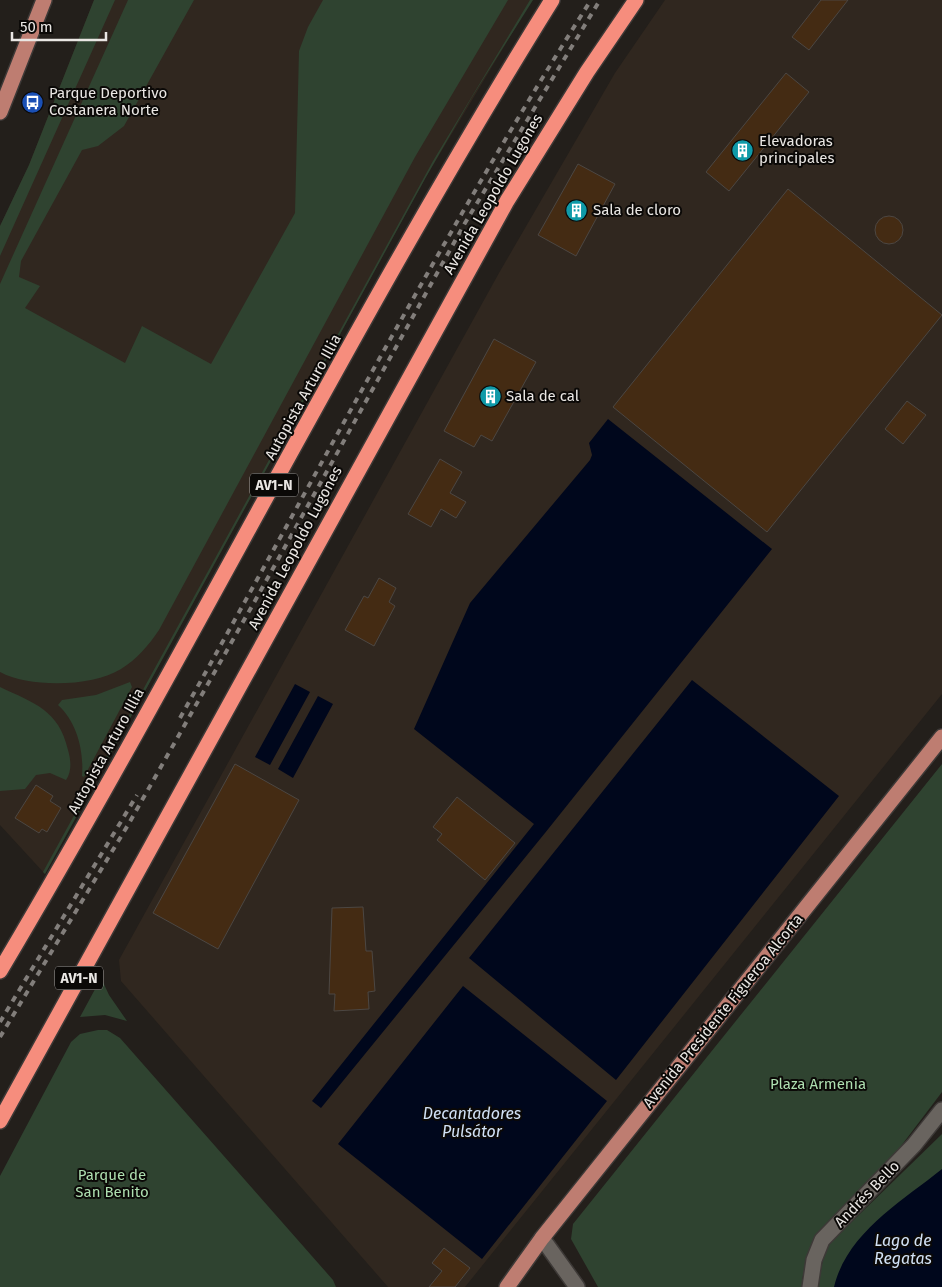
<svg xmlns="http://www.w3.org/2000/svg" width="942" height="1287" font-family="'Fira Sans',sans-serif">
<rect width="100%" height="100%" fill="#231f1b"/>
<!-- built -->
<path fill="#30271f" d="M 94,0 L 532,0 L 426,177 L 45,874 L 0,825 L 0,226 L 29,165 Z
M 665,0 L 942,0 L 942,694 L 465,1287 L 388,1287 L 121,981 L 119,960 L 499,273 L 615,73 Z"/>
<!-- green -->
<path fill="#2f4330" d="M 94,0 L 115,0 L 0,256 L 0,226 L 29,165 Z
M 128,0 L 194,0 L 124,126 L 98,146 L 82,150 L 21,261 L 19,277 L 40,286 L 25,308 L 125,363 L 142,326 L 211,364 L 295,213 L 299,51 L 308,27 L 323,0 L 508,0 L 415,157 L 159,630 C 149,645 136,660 121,669 C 92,687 30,688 0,672 L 0,284 Z
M 530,0 L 533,0 L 472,97 L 426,177 L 45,874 L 43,872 L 433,161 Z
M 130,682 L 132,687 L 84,777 L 82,776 C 84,751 77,722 58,705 L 62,700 L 96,695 Z
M 0,687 C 34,703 59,710 68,750 C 71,760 72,772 66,780 L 50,773 L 36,775 L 25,789 L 0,791 Z
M 942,764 L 942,1092 L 895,1154 L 816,1234 L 802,1279 L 802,1287 L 598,1287 L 571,1239 L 573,1224 Z
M 100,980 L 102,980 L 109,995 L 127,1021 L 105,1015 L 80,1017 Z
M 98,1030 L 107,1030 L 120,1038 L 333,1280 L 336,1287 L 0,1287 L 0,1176 L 71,1042 L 80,1034 Z
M 942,1134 L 942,1287 L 818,1287 L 824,1253 L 831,1242 Z"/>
<!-- water -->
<path fill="#00071c" d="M 608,419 L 772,549 L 545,833 L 321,1108 L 312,1101 L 534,824 L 414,729 L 470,603 L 590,460 L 592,455 L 589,443 Z
M 692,680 L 839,796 L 616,1080 L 469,958 Z
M 295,684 L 310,692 L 270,765 L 255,757 Z
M 318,696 L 333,704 L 293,778 L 278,769 Z
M 463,986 L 607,1101 L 482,1259 L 338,1144 Z
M 942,1169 L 942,1287 L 834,1287 C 847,1233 901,1202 942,1169 Z"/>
<!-- building -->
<path fill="#442b13" stroke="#4c4743" d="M 821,0 L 848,0 L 809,50 L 792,37 Z
M 786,73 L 809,92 L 729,191 L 706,172 Z
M 578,164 L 615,184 L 576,256 L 538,235 Z
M 788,189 L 942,315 L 767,532 L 613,407 Z
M875 230a14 14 0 1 1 28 0a14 14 0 1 1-28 0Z
M 494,339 L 536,362 L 492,441 L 481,435 L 474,447 L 444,431 Z
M 907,401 L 926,415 L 903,444 L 885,429 Z
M 440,459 L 462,472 L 450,493 L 466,502 L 456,518 L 441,509 L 431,527 L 408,514 Z
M 379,578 L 396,588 L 389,602 L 395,606 L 374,646 L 345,630 L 364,596 L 368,598 Z
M 235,764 L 299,800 L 218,949 L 153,913 Z
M 36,785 L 53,796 L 50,801 L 61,808 L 47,832 L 42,829 L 39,833 L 15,818 Z
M 457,797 L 515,843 L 485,880 L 437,840 L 442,834 L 433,827 Z
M 363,907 L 366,951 L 372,951 L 375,991 L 368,992 L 369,1009 L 334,1011 L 335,994 L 329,994 L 332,908 Z
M 444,1248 L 470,1268 L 455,1287 L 429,1287 L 442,1271 L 432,1263 Z"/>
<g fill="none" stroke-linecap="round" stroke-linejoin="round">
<defs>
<path id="minor" d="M 542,1238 L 577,1287
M 810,1287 L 814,1260 L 822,1240 L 914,1145 L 942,1110"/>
<path id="major" d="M 0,112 L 44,0
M 507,1287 L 542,1238 L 942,737"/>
<path id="highway" d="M 0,971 C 190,651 355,316 552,0
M 0,1121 L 507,201 L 587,72 L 636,0"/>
</defs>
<!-- minor casing -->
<use href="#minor" stroke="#3d3937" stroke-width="18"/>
<!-- major casing -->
<use href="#major" stroke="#3d3937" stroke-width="18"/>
<!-- highway casing -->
<use href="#highway" stroke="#3d3937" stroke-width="18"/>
<!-- minor -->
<use href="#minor" stroke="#69645f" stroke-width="15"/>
<!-- major -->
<use href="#major" stroke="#be7d71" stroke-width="15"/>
<!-- highway -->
<use href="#highway" stroke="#f68d7d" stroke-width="15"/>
<!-- rail -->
<path stroke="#827e7b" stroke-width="4" stroke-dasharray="6 6" stroke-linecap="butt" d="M 180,718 C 315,478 443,233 591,0
M 0,1022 L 137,795
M 0,1037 L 128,825 L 256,599 L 465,223 L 600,0"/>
</g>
<!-- icons -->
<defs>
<symbol id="bus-disc" viewBox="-11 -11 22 22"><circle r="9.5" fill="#1a4fb4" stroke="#0b0907"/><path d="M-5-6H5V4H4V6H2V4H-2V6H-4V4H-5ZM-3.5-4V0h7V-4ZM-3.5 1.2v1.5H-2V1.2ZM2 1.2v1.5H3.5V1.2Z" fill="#fff"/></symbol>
<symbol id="building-disc" viewBox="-11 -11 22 22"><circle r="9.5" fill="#0f9aa8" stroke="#0b0907"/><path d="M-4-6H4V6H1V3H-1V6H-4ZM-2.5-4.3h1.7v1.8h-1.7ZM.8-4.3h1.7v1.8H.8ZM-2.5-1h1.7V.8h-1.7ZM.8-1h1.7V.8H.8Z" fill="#fff"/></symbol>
</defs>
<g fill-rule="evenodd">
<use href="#bus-disc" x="20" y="90" width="25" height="25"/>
<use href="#building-disc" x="730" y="138" width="25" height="25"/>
<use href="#building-disc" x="564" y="198" width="25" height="25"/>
<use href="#building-disc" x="478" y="384" width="25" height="25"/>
</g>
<g text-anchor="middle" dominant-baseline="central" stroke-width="4" stroke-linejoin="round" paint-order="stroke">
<!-- shield labels -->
<g fill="#0b0907" stroke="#a7a4a2" stroke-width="1">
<rect x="250" y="473.5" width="48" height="23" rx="4"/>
<rect x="55" y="966.5" width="48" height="23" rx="4"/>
</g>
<g font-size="14" font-weight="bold" fill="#eae7e4">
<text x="274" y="485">AV1-N</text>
<text x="79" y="978">AV1-N</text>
</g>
<!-- poi labels -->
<g font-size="15" fill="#eae7e4" stroke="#0b0907" text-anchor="start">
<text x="49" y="93">Parque Deportivo<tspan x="49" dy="17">Costanera Norte</tspan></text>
<text x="759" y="141">Elevadoras<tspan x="759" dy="17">principales</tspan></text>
<text x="593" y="210">Sala de cloro</text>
<text x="506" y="396">Sala de cal</text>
</g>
<!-- street labels -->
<g font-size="15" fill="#eae7e4" stroke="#0b0907">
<text transform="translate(493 194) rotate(-60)">Avenida Leopoldo Lugones</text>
<text transform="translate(303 397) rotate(-61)">Autopista Arturo Illia</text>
<text transform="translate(295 548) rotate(-62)">Avenida Leopoldo Lugones</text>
<text transform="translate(106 751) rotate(-61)">Autopista Arturo Illia</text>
<text transform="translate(723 1011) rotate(-51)">Avenida Presidente Figueroa Alcorta</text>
<text transform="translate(867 1194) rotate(-46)">Andrés Bello</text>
</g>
<!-- park labels -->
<g font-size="15" fill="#aedfb0" stroke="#0b0907">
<text x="818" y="1084">Plaza Armenia</text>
<text x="112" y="1175">Parque de<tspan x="112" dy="17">San Benito</tspan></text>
</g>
<!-- water labels -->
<g font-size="16" font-style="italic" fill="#d2e2f6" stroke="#0b0907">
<text x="472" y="1113">Decantadores<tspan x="472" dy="18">Pulsátor</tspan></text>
<text x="903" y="1240">Lago de<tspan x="903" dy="18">Regatas</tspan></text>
</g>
</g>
<!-- scale -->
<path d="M12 32v8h94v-8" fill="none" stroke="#eae7e4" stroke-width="2.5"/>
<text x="20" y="32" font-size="15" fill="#eae7e4" stroke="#0b0907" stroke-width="4" paint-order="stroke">50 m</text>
</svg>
